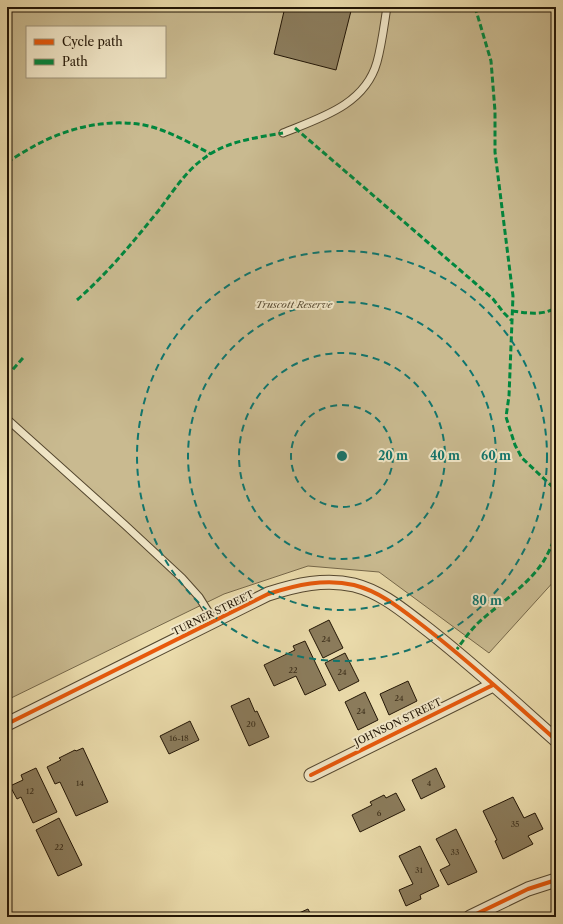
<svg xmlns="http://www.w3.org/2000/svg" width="563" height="924" font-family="'Libre Caslon Text',serif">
<rect width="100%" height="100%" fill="#ebdcac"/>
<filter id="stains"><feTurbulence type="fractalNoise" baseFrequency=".005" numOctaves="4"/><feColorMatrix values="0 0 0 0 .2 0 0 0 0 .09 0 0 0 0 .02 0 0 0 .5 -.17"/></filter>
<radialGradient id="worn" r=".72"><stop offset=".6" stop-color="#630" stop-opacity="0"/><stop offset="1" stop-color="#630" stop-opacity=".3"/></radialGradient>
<!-- green -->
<path fill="#c9ba90" stroke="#76684a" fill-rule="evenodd" d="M 7,7 L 556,7 L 556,579 L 489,653 L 379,572 L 308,566 L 224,594 L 7,700 ZM 27,27 L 165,27 L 165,77 L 27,77 Z"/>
<!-- building -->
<path fill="#8b7c5c" stroke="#221505" d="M 285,7 L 352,7 L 336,70 L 274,54 Z
M 329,620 L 343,648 L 323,658 L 309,630 Z
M 305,641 L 326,685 L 305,695 L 296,676 L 274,686 L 264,665 L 295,650 L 293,646 Z
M 345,653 L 359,681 L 339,691 L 325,663 Z
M 408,681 L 417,701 L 389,715 L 380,694 Z
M 365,692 L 378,720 L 358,730 L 345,702 Z
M 249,698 L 255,712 L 257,711 L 269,737 L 249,746 L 231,706 Z
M 190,721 L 199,740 L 169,754 L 160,736 Z
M 83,748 L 108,802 L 76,816 L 60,782 L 55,784 L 47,767 L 61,760 L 59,758 L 75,750 L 76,751 Z
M 36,768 L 57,812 L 33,823 L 21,797 L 17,799 L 10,786 L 23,780 L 21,775 Z
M 436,768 L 445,787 L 421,799 L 412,780 Z
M 396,793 L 405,810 L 360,832 L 352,815 L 372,805 L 370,802 L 384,795 L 386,798 Z
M 513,797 L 524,818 L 535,813 L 543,829 L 528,836 L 533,844 L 503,859 L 495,841 L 497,840 L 483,811 Z
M 59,818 L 82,865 L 58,876 L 36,830 Z
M 456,829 L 477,872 L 448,885 L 440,870 L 450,865 L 436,839 Z
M 420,846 L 439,886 L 420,895 L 421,899 L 406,906 L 399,890 L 413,884 L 399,856 Z
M 308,909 L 312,917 L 290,917 Z"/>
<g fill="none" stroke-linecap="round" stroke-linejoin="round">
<defs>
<path id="service" d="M 283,133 C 320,118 365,105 377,62 C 382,44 384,25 387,7
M 7,419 L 125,525 L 182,578 L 199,597 L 214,621"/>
<path id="minor" d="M 7,724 L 268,594 C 296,585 325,578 354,585 C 381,592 401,609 422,625 C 469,661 512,701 556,740
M 311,775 L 493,685
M 470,917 L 528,889 L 556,880"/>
</defs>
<!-- service casing -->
<use href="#service" stroke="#54472f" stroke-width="9"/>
<!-- minor casing -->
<use href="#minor" stroke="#54472f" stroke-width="15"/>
<!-- service -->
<use href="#service" stroke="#f2e8c9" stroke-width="7"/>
<!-- minor -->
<use href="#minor" stroke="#f2e8c9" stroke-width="13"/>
<!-- quiet -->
<path stroke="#00873e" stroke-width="3" stroke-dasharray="6 3" stroke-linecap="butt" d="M 475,7 L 491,61 L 495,111 L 495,152 L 513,296 L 509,396 L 506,417 L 515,445 L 522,458 L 556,490
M 295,128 L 475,283 L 493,299 L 504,313 L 512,321
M 7,162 C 19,155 31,147 44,141 C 75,126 110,119 144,125 C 168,130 190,143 211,154
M 77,300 C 108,273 133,242 159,210 C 172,193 185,172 203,159 C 226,141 255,138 283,133
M 512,311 C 529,313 540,316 556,308
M 7,376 L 23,358
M 455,652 C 462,642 469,632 478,623 C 499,604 524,588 541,565 C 548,555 552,545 556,534"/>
<defs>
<path id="cycleway" d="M 7,724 L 268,594 C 296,585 325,578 354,585 C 381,592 401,609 422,625 C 469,661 512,701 556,740
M 311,775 L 493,685
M 470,917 L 528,889 L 556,880"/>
</defs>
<!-- cycleway casing -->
<use href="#cycleway" stroke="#f2e8c9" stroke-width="6"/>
<!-- cycleway -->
<use href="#cycleway" stroke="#e8590c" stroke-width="4"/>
</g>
<!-- distance rings -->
<g fill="none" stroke="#0f766e" stroke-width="2" stroke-dasharray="7 5">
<circle cx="342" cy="456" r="51"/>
<circle cx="342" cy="456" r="103"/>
<circle cx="342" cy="456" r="154"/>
<circle cx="342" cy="456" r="205"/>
</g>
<g text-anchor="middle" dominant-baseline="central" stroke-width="4" stroke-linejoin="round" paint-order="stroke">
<!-- number labels -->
<g font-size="8" fill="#3c2f1b">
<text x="326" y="639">24</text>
<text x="293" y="670">22</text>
<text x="342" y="672">24</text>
<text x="399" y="698">24</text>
<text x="361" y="711">24</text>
<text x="251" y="724">20</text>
<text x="179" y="738">16-18</text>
<text x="80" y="783">14</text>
<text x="429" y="783">4</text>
<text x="30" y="791">12</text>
<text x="379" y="813">6</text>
<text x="515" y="824">35</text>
<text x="59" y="847">22</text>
<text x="455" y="852">33</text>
<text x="419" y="870">31</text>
</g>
<!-- park labels -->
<g font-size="10" font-style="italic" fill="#5c4f36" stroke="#f2e8c9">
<text x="294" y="304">Truscott Reserve</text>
</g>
<!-- street labels -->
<g font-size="10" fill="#221505" stroke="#f2e8c9">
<text transform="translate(213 613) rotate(-26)">TURNER STREET</text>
<text transform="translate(398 722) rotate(-26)">JOHNSON STREET</text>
</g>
</g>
<circle cx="342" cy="456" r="6" fill="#0f766e" stroke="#f2e8c9" stroke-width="2"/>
<g font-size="12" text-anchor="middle" font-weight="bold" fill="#0f766e" stroke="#f2e8c9" stroke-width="4" stroke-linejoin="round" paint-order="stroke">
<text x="393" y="460">20 m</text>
<text x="445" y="460">40 m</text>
<text x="496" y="460">60 m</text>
<text x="487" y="605">80 m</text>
</g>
<!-- margin -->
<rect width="563" height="924" fill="none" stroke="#ebdcac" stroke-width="24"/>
<rect x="8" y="8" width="547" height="908" fill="none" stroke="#221505" stroke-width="2"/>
<rect x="12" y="12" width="539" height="900" fill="none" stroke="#221505"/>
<!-- legend -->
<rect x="26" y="26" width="140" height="52" fill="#f2e8c9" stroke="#9f947b"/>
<rect x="34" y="39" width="20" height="6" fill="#e8590c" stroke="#9f947b"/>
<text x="62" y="46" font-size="12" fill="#221505">Cycle path</text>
<rect x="34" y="59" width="20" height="6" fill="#00873e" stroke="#9f947b"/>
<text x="62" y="66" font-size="12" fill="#221505">Path</text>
<rect width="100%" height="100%" filter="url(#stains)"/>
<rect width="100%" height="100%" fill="url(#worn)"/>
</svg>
